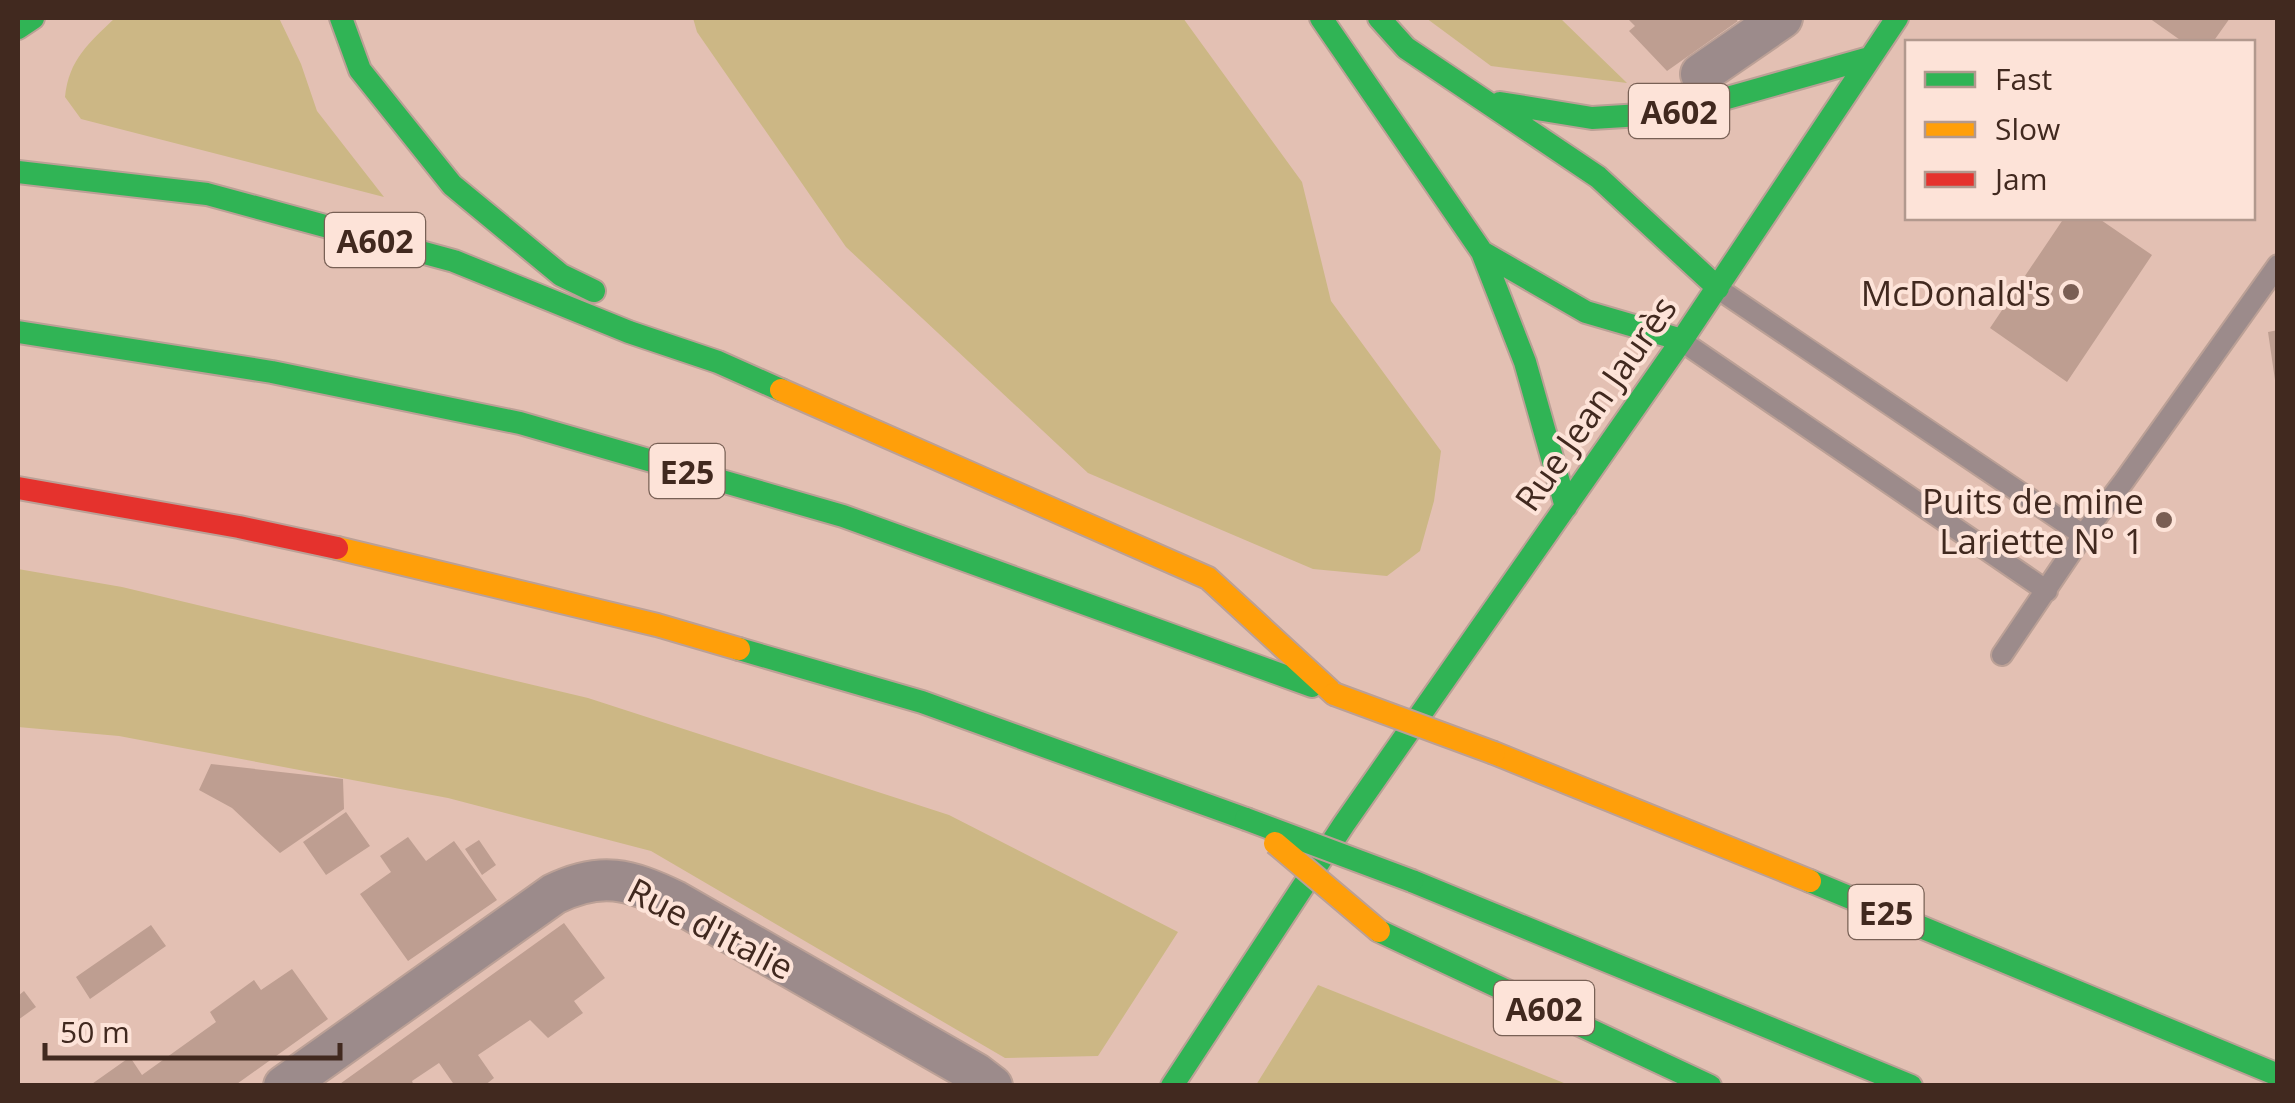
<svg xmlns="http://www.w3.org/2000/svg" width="2295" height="1103" font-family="'Open Sans',sans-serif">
<rect width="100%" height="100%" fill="#e3c0b3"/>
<!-- green -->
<path fill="#ccb785" d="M 115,18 L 279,18 L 301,64 L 317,111 L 384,197 L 81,119 L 65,97 C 69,59 89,43 115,18 Z
M 693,18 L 1183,18 L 1302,182 L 1331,301 L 1441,451 L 1434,501 L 1420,551 L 1387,576 L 1313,569 L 1088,473 L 846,247 L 697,32 Z
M 1426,18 L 1560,18 L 1627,83 L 1491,66 Z
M 18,569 L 122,587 L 588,698 L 949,815 L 1178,932 L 1098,1056 L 1005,1058 L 651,851 L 448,798 L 119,736 L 18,727 Z
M 1318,985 L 1569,1085 L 1256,1085 Z"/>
<!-- building -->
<path fill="#be9e91" d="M 1627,18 L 1734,18 L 1738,21 L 1667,71 L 1629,31 L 1635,26 Z
M 2149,18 L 2230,18 L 2213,42 L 2183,42 Z
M 2064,218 L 2098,218 L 2152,255 L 2067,382 L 1990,328 Z
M 2278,330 L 2278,379 L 2275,380 L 2268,332 Z
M 211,764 L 343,779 L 344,809 L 280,853 L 232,808 L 199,790 Z
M 346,812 L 370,846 L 326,875 L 303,842 Z
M 408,837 L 426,861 L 454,841 L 497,900 L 408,961 L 360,894 L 391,872 L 380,856 Z
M 479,840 L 496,865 L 482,875 L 465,849 Z
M 564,923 L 605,978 L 574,1001 L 583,1013 L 548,1038 L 530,1020 L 478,1055 L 494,1078 L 484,1086 L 455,1086 L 439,1063 L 412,1081 L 414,1086 L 337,1086 Z
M 151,925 L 166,946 L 90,999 L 76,977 Z
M 292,969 L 328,1019 L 234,1086 L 89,1086 L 130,1057 L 142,1075 L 216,1022 L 210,1012 L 254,980 L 261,990 Z
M 24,991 L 36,1007 L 18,1020 L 18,996 Z"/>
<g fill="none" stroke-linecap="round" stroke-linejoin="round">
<defs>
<path id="lane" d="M 1720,290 L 2083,535
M 1683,342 L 2047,591
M 2002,655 L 2083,535 L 2124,481 L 2278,265"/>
<path id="street" d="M 1701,74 L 1782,18
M 284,1086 L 554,894 C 601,871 629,879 675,901 L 975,1073 L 992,1086"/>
<path id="fast" d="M 341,18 L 360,70 L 452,185 L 561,275 L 594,291
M 1321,18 L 1482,252 L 1525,362 L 1566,507
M 1379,18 L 1406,48 L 1598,177 L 1718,288
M 18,28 L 33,18
M 1500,103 L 1592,118 L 1674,113 L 1869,58
M 18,172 L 207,194 L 454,261 L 629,332 L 718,362 L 781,390
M 1482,252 L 1586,312 L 1682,340
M 18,332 L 272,372 L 520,423 L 843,516 L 1312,686
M 739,649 L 922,702 L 1246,819
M 1412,881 L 1911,1086
M 1810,881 L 2278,1075
M 1379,931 L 1710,1086
M 1172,1086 L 1344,824 L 1682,340 L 1897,18"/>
<path id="slow" d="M 781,390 L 1208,578 L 1334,694
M 337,548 L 657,625 L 739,649
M 1494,753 L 1810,881"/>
<path id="jam" d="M 18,488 L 239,527 L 337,548"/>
</defs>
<!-- lane casing -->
<use href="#lane" stroke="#bba096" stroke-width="24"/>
<!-- street casing -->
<use href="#street" stroke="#bba096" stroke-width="44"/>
<!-- fast casing -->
<use href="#fast" stroke="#bba096" stroke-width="26"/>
<!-- slow casing -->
<use href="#slow" stroke="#bba096" stroke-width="26"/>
<!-- jam casing -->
<use href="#jam" stroke="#bba096" stroke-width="26"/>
<!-- lane -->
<use href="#lane" stroke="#9c8b8b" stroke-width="20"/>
<!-- street -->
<use href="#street" stroke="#9c8b8b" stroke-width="40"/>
<!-- fast -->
<use href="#fast" stroke="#30b455" stroke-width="22"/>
<!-- slow -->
<use href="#slow" stroke="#ff9f0a" stroke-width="22"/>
<!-- jam -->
<use href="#jam" stroke="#e5322d" stroke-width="22"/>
<defs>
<path id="fast-bridge" d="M 1246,819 L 1412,881"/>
<path id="slow-bridge" d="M 1334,694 L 1494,753
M 1275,843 L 1379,931"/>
</defs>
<!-- fast-bridge casing -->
<use href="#fast-bridge" stroke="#bba096" stroke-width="26" stroke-linecap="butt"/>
<!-- slow-bridge casing -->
<use href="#slow-bridge" stroke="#bba096" stroke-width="26" stroke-linecap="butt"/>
<!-- fast-bridge -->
<use href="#fast-bridge" stroke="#30b455" stroke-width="22"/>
<!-- slow-bridge -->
<use href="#slow-bridge" stroke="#ff9f0a" stroke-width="22"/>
</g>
<!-- markers -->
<g fill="#7a5e53" stroke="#fde3d8" stroke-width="4">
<circle cx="2071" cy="292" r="10"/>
<circle cx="2164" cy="520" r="10"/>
</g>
<g text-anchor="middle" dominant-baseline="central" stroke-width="8" stroke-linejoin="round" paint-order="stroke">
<!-- shield labels -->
<g fill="#fde3d8" stroke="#796156" stroke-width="2.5">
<rect x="1629" y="84" width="100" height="54" rx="8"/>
<rect x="325" y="213" width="100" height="54" rx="8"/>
<rect x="649.5" y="444" width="75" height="54" rx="8"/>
<rect x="1848.5" y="885" width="75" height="54" rx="8"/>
<rect x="1494" y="981" width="100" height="54" rx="8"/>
</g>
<g font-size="32" font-weight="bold" fill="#41291f">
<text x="1679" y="111">A602</text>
<text x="375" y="240">A602</text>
<text x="687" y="471">E25</text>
<text x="1886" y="912">E25</text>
<text x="1544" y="1008">A602</text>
</g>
<!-- poi labels -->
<g font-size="35" fill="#41291f" stroke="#fde3d8" text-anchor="end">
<text x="2051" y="292">McDonald's</text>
<text x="2144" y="500">Puits de mine<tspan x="2144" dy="40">Lariette N° 1</tspan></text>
</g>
<!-- street labels -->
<g font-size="35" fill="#41291f" stroke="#fde3d8">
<text transform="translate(1595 403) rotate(-55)">Rue Jean Jaurès</text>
<text transform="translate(711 928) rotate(27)">Rue d'Italie</text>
</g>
</g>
<!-- border -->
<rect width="2295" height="1103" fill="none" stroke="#41291f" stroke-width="40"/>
<!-- legend -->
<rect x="1905" y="40" width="350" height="180" fill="#fde3d8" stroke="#b2998e" stroke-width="2.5"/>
<rect x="1925" y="72" width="50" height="15" fill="#30b455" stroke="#b2998e" stroke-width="2.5"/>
<text x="1995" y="90" font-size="30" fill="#41291f">Fast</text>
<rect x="1925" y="122" width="50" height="15" fill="#ff9f0a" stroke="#b2998e" stroke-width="2.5"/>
<text x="1995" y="140" font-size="30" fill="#41291f">Slow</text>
<rect x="1925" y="172" width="50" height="15" fill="#e5322d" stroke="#b2998e" stroke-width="2.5"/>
<text x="1995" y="190" font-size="30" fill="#41291f">Jam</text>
<!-- scale -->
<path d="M45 1043v15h295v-15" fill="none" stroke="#41291f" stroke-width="5"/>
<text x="60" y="1043" font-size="30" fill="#41291f" stroke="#fde3d8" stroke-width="8" paint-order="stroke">50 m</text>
</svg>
